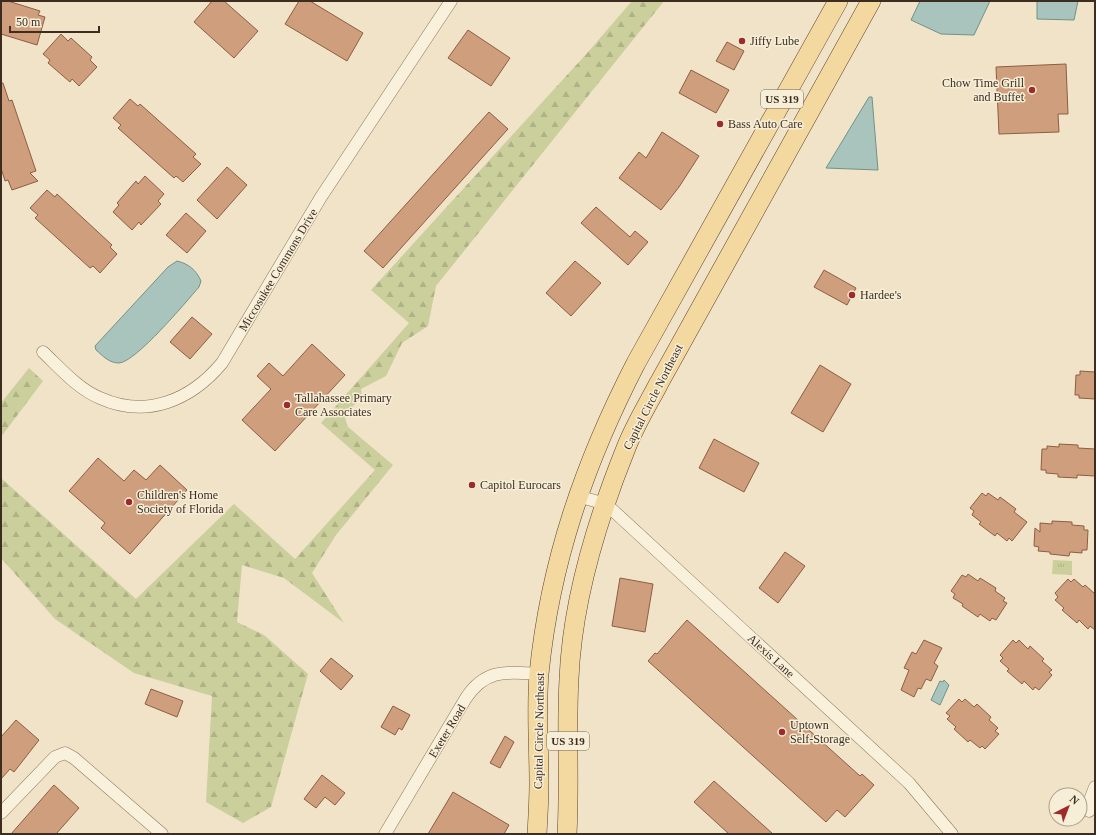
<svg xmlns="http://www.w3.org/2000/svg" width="1096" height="835" font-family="'Times New Roman',serif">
<defs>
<pattern id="forest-firs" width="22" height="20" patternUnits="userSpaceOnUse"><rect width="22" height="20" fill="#cacf9b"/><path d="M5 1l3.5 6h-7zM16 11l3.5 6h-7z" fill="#aeb285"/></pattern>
<pattern id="park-tufts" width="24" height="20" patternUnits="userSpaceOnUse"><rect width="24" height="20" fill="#cacf9b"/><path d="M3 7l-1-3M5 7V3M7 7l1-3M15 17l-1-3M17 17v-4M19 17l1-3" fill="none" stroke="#aeb285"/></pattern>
</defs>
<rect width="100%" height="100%" fill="#f0e3c8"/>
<!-- forest -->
<path fill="url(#forest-firs)" d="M 632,1 L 664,1 L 436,286 L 428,326 L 402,343 L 386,376 L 361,389 L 362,397 L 344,415 L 348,427 L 393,465 L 336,535 L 312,573 L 344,623 L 284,578 L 242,565 L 237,622 L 264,635 L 308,674 L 271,807 L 243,823 L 206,802 L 212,696 L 134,673 L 55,619 L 1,558 L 1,478 L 136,599 L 234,504 L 295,559 L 375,470 L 321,423 L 409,323 L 371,290 L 589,51 Z
M 29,368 L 43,381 L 1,437 L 1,403 Z"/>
<!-- park -->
<path fill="url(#park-tufts)" d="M 1053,560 L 1072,561 L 1072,575 L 1052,574 Z"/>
<!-- water -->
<path fill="#a9c4bc" stroke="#6f9389" d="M 920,1 L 990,1 L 974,35 L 941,34 L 911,20 Z
M 1037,1 L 1078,1 L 1074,20 L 1037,19 Z
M 869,97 L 872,97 L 878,170 L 826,168 Z
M 177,261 C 189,264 196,270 201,281 L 199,287 C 186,302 136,362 119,363 C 109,363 103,356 96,350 L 95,346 L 168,267 Z
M 944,680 L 949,685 L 940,705 L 931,700 L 940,681 L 943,682 Z"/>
<!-- building -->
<path fill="#cf9e7d" stroke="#8d5e41" d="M 1,1 L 8,1 L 40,11 L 38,15 L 45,17 L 37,45 L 1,34 Z
M 212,1 L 224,1 L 258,31 L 234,58 L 194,22 Z
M 299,1 L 310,1 L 363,33 L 347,61 L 285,24 Z
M 468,30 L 510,58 L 491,86 L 448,58 Z
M 61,34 L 68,41 L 71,38 L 92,57 L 90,60 L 97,67 L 79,86 L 72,79 L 70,82 L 48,63 L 50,60 L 43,54 Z
M 727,42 L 744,51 L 734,70 L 716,61 Z
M 1066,64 L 1068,114 L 1058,114 L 1059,132 L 999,134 L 996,67 Z
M 691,70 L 729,90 L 716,113 L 679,93 Z
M 1,83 L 3,83 L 9,101 L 12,100 L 36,171 L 30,173 L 38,181 L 12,190 L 8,180 L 5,181 L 1,168 Z
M 130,99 L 138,106 L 140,104 L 196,154 L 193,157 L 201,164 L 183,182 L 176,176 L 174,178 L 118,128 L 121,125 L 113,118 Z
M 489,112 L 508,129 L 383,268 L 364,251 Z
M 662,132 L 699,156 L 679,187 L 661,210 L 619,178 L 639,152 L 646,158 Z
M 227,167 L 247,185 L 217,219 L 197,200 Z
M 145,176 L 164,194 L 158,201 L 161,204 L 141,225 L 139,222 L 132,230 L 113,212 L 119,205 L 117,203 L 136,181 L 138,184 Z
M 47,190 L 55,197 L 57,194 L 112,245 L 110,247 L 117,254 L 100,273 L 93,266 L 90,268 L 35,218 L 38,215 L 30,208 Z
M 596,207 L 630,237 L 635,231 L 648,242 L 628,265 L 581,223 Z
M 186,213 L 206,231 L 187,253 L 166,235 Z
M 575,261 L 601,283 L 571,316 L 546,293 Z
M 824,270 L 856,288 L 847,305 L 814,287 Z
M 192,317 L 212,334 L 190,359 L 170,342 Z
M 312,344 L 345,375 L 275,451 L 242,420 L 271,389 L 257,376 L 269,363 L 283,376 Z
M 820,365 L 851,384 L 823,432 L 791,413 Z
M 1080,371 L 1095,372 L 1095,399 L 1079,398 L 1079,395 L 1075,395 L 1076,375 L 1080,375 Z
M 714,439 L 759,463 L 744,492 L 699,468 Z
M 1059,444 L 1078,445 L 1078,448 L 1095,449 L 1095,476 L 1077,475 L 1077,478 L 1058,477 L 1058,474 L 1046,473 L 1046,470 L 1041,470 L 1042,449 L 1047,449 L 1047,446 L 1059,447 Z
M 98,458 L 124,481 L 134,470 L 146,480 L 160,465 L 187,490 L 130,554 L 101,528 L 105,523 L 69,491 Z
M 982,493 L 986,496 L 988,493 L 998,500 L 1000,497 L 1016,509 L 1014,512 L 1027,522 L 1012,541 L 1009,538 L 1007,541 L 997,533 L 995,536 L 979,524 L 981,522 L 972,515 L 974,511 L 970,508 Z
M 1052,521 L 1072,522 L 1072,525 L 1084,526 L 1084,530 L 1088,530 L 1087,550 L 1082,550 L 1082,553 L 1070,552 L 1069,556 L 1050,554 L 1050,552 L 1038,551 L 1039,547 L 1034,546 L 1035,528 L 1040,532 L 1040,523 L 1052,524 Z
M 785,552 L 805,566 L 778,603 L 759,588 Z
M 968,574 L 978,581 L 980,578 L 996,588 L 995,591 L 1005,598 L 1003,601 L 1007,603 L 996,620 L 992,618 L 990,621 L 980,614 L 978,617 L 962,606 L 963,604 L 953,598 L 955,594 L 951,591 L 962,575 L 966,577 Z
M 620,578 L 653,584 L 645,632 L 612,626 Z
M 1068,579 L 1071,582 L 1074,579 L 1083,587 L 1085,585 L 1095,594 L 1095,630 L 1090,626 L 1088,629 L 1079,620 L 1077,623 L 1062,610 L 1064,608 L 1055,600 L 1058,597 L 1055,593 Z
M 687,620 L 860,776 L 862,774 L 874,785 L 845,817 L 837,810 L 826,822 L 648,661 L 655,653 L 657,654 Z
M 924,640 L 942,648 L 934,663 L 938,666 L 931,681 L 926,679 L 921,689 L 918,688 L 914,697 L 901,690 L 909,670 L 904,668 L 912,652 L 916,654 Z
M 1013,640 L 1016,643 L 1019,640 L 1028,649 L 1030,646 L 1044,659 L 1042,661 L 1052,670 L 1049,672 L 1052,675 L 1039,690 L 1035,687 L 1033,690 L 1024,681 L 1022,684 L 1007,671 L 1009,669 L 1000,661 L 1003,658 L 1000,655 Z
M 331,658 L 353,676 L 341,690 L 320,671 Z
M 151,689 L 183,701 L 177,717 L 145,704 Z
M 959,699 L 962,702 L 965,699 L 974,707 L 977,704 L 991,717 L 989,720 L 998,728 L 995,731 L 999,734 L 985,749 L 982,746 L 980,748 L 970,740 L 968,742 L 954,729 L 956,727 L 947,719 L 950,716 L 946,713 Z
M 393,706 L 410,715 L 402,730 L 399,728 L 395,735 L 381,727 Z
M 16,720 L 39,740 L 14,772 L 10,769 L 1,779 L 1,737 Z
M 505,736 L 514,742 L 500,768 L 490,763 Z
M 322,775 L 345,793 L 335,805 L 325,797 L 316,808 L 304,799 Z
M 714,781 L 773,834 L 729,834 L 694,802 Z
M 54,785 L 79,808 L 56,834 L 11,834 Z
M 453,792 L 509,825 L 504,834 L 428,834 Z"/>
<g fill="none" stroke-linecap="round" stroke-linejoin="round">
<defs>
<path id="minor" d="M 43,352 C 60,368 78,389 100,398 C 147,419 191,400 222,363 L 321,197 L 451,1
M 577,496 L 606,504 L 909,783 L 952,834
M 1089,811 L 1090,800 L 1095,787
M 1,813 L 55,757 L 65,753 L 74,758 L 162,834
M 385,834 L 466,698 C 486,668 507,672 539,674"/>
<path id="primary" d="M 537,834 C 538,817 539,800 539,783 C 539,746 536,710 539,674 C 550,562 585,462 636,363 L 838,1
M 567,834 C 570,783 566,731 569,679 C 572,601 597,520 626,448 C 635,425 648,404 659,383 L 871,1"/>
</defs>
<!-- minor casing -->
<use href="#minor" stroke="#8d755c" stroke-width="13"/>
<!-- primary casing -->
<use href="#primary" stroke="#5b4330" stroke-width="20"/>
<!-- minor -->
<use href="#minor" stroke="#faf1dc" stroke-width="12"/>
<!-- primary -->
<use href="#primary" stroke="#f3d89f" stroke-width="19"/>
</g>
<!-- markers -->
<g fill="#9e2a2c" stroke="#f7eed8" stroke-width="1.5">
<circle cx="742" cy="41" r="4"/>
<circle cx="1032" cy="90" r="4"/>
<circle cx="720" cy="124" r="4"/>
<circle cx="852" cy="295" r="4"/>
<circle cx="287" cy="405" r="4"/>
<circle cx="472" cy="485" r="4"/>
<circle cx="129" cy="502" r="4"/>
<circle cx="782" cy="732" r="4"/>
</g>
<g text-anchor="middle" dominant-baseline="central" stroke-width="3" stroke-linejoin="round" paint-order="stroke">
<!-- shield labels -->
<g fill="#f7eed8" stroke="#756757" stroke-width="1">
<rect x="761" y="90" width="42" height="18" rx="3"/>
<rect x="547" y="732" width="42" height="18" rx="3"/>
</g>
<g font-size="11" font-weight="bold" fill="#3d2d20">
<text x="782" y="99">US 319</text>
<text x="568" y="741">US 319</text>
</g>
<!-- poi labels -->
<g font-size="12" fill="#3d2d20" stroke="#f7eed8" text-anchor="start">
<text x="750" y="41">Jiffy Lube</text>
<text x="1024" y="83" text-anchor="end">Chow Time Grill<tspan x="1024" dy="14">and Buffet</tspan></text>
<text x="728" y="124">Bass Auto Care</text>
<text x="860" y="295">Hardee's</text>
<text x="295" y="398">Tallahassee Primary<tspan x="295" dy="14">Care Associates</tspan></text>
<text x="480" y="485">Capitol Eurocars</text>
<text x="137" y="495">Children's Home<tspan x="137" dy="14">Society of Florida</tspan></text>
<text x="790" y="725">Uptown<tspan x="790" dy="14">Self-Storage</tspan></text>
</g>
<!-- street labels -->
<g font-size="12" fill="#3d2d20" stroke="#f7eed8">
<text transform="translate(278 270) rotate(-59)">Miccosukee Commons Drive</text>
<text transform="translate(653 397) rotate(-63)">Capital Circle Northeast</text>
<text transform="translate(771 656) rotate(42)">Alexis Lane</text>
<text transform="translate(447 731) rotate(-59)">Exeter Road</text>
<text transform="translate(539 731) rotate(-89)">Capital Circle Northeast</text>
</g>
</g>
<!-- border -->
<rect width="1096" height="835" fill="none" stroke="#3d2d20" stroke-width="4"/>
<!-- north arrow -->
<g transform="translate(1068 807) rotate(42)"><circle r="19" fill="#f7eed8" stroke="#ada18e"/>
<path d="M0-3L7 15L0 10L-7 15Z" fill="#9e2a2c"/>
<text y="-6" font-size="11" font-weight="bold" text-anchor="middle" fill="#3d2d20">N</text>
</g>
<!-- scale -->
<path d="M10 26v6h89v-6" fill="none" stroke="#3d2d20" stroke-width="2"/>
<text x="16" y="26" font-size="12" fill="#3d2d20" stroke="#f7eed8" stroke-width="3" paint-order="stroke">50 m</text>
</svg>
